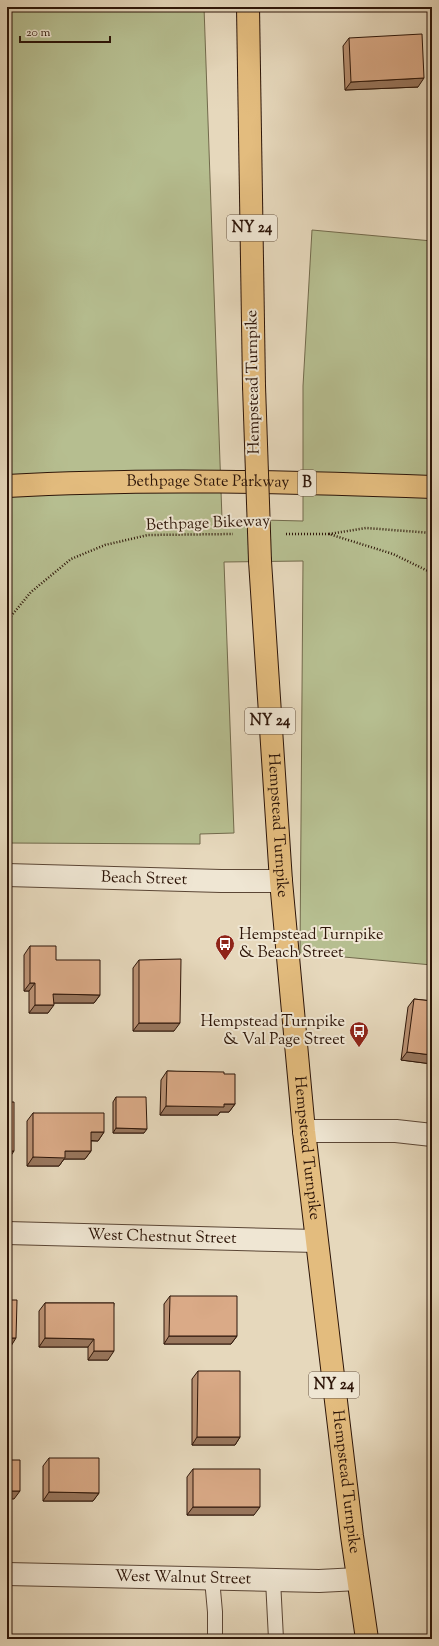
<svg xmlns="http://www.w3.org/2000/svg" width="439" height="1646" font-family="'Sorts Mill Goudy',serif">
<rect width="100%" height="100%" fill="#e6d8bc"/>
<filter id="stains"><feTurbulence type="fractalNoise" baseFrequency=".005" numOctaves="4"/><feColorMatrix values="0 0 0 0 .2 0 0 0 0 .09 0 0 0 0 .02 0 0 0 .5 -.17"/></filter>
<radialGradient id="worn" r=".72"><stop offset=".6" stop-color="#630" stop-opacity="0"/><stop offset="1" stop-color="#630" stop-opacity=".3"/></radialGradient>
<!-- green -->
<path fill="#b6be90" stroke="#726a4c" d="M 7,7 L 204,7 L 222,519 L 303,521 L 303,386 L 312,230 L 432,241 L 432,965 L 300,953 L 303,561 L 224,562 L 234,833 L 200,834 L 200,844 L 7,843 Z"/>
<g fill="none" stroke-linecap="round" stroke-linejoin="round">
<defs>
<path id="service" d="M 212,1579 L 215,1612 L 215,1639
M 273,1580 L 276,1639"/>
<g id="minor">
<path d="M 304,1131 L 396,1131 L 432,1135"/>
<path id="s1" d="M 7,1233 L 316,1241"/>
<path id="s2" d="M 7,1574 L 319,1581 L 358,1579"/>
</g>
<g id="tertiary">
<path id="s3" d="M 7,875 L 221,881 L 281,881"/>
</g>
<g id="primary">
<path d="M 248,7 L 254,386"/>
<path id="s4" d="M 260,561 L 281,881 L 304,1131 L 352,1536 L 367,1639"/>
</g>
<g id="trunk">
<path id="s5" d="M 7,486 C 148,478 291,482 432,487"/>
</g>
</defs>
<!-- service casing -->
<use href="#service" stroke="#5b4635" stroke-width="16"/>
<!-- minor casing -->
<use href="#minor" stroke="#5b4635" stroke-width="24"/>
<!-- tertiary casing -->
<use href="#tertiary" stroke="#5b4635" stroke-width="24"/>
<!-- primary casing -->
<use href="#primary" stroke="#2d1508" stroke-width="24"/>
<!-- trunk casing -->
<use href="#trunk" stroke="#2d1508" stroke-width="24"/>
<!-- path -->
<path stroke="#2d1508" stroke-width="2.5" stroke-dasharray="1 2" stroke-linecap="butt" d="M 286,534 L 329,534 L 393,554 L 432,573
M 329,534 L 366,528 L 432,533
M 7,621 L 31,592 L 71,559 L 105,545 L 148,535 L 233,534"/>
<!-- service -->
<use href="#service" stroke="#efe6d3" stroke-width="14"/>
<!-- minor -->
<use href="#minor" stroke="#efe6d3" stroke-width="22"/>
<!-- tertiary -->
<use href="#tertiary" stroke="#efe6d3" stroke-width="22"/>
<!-- primary -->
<use href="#primary" stroke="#e3bc7e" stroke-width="22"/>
<!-- trunk -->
<use href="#trunk" stroke="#e3bc7e" stroke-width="22"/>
<defs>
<path id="primary-bridge" d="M 254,386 L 260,561"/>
</defs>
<!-- primary-bridge casing -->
<use href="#primary-bridge" stroke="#2d1508" stroke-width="24" stroke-linecap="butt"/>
<!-- primary-bridge -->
<use href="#primary-bridge" stroke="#e3bc7e" stroke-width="22"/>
</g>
<!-- wall -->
<path fill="#bb9274" stroke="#2d1508" d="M 349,38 L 418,87 L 345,90 L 343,46 Z
M 30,946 L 56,960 L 100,995 L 94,1003 L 54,1003 L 48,1013 L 29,1013 L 29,991 L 24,991 L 24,955 Z
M 139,960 L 174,1031 L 133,1031 L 133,968 Z
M 414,999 L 432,1001 L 432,1064 L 401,1060 L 408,1007 Z
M 167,1071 L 224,1074 L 235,1104 L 229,1112 L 220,1112 L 218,1115 L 160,1115 L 161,1080 Z
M 116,1097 L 144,1133 L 113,1133 L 113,1102 Z
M 33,1113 L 104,1132 L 98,1141 L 91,1141 L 91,1151 L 85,1159 L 64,1159 L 59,1166 L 27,1166 L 27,1121 Z
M 170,1296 L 237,1336 L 231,1344 L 164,1344 L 164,1304 Z
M 45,1303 L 114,1303 L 108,1360 L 88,1360 L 88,1347 L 39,1347 L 39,1311 Z
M 198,1371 L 240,1437 L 235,1445 L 192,1445 L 192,1379 Z
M 49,1458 L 99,1493 L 93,1501 L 43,1501 L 43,1466 Z
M 193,1469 L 254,1515 L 187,1515 L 187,1477 Z"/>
<!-- shaded-wall -->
<path fill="#99775e" stroke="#2d1508" d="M 424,78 L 418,87 L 345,90 L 351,82 Z
M 30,983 L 35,983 L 29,991 L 24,991 Z
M 53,994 L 100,995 L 94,1003 L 47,1003 Z
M 35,1005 L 54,1005 L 48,1013 L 29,1013 Z
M 139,1023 L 180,1023 L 174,1031 L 133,1031 Z
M 407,1052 L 432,1055 L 432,1064 L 401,1060 Z
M 224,1104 L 235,1104 L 229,1112 L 220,1112 L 218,1115 L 160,1115 L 166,1106 Z
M 116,1128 L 147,1129 L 144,1133 L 113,1133 Z
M 91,1132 L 104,1132 L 98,1141 L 85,1140 Z
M 10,1151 L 14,1151 L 8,1160 L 7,1160 L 7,1155 Z
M 65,1151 L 91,1151 L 85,1159 L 64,1159 L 59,1166 L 27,1166 L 33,1157 Z
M 169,1336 L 237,1336 L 231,1344 L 164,1344 Z
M 7,1338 L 16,1338 L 11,1346 L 7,1346 Z
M 45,1338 L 94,1339 L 88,1347 L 39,1347 Z
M 94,1351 L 114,1351 L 108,1360 L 88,1360 Z
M 197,1437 L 240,1437 L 235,1445 L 192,1445 Z
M 7,1491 L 20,1491 L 14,1499 L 7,1499 Z
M 49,1492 L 99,1493 L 93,1501 L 43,1501 Z
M 193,1507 L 260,1507 L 254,1515 L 187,1515 Z"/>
<!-- building -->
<path fill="#daaa87" stroke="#2d1508" d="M 422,34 L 424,78 L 351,82 L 349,38 Z
M 30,946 L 56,946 L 56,960 L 100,960 L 100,995 L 53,994 L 54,1005 L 35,1005 L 35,983 L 30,983 Z
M 7,956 L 8,956 L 8,991 L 7,991 Z
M 181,959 L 180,1023 L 139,1023 L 139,960 Z
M 414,999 L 432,1001 L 432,1055 L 407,1052 Z
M 167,1071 L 224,1072 L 224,1074 L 235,1074 L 235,1104 L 224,1104 L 224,1107 L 166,1106 Z
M 116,1097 L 146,1097 L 147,1129 L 116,1128 Z
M 7,1102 L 14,1102 L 14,1151 L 10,1151 L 10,1155 L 7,1155 Z
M 33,1113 L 104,1113 L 104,1132 L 91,1132 L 91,1151 L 65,1151 L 65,1158 L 33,1157 Z
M 170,1296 L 237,1296 L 237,1336 L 169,1336 Z
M 7,1300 L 17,1300 L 16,1338 L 7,1338 Z
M 45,1303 L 114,1303 L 114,1351 L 94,1351 L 94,1339 L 45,1338 Z
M 198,1371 L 240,1371 L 240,1437 L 197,1437 Z
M 49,1458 L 99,1458 L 99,1493 L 49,1492 Z
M 7,1460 L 20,1460 L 20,1491 L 7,1491 Z
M 193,1469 L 260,1469 L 260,1507 L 193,1507 Z"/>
<!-- icons -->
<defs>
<symbol id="bus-pin" viewBox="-11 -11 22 30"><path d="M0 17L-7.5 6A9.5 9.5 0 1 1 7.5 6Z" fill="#8f2418" stroke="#efe6d3"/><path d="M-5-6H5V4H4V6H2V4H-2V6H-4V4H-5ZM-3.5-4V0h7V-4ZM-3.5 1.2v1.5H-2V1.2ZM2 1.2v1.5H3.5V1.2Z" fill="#fff"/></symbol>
</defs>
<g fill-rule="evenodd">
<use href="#bus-pin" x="214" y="933" width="22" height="30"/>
<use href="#bus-pin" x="348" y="1020" width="22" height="30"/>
</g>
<g text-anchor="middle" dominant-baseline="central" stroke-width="4" stroke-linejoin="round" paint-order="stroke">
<!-- shield labels -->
<g fill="#efe6d3" stroke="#675445" stroke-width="1">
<rect x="227" y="215" width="50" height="26" rx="3"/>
<rect x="298" y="470" width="18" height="26" rx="3"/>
<rect x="245" y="708" width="50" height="26" rx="3"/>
<rect x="309" y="1372" width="50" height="26" rx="3"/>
</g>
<g font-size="15" font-weight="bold" fill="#2d1508">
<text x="252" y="228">NY 24</text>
<text x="307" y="483">B</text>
<text x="270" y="721">NY 24</text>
<text x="334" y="1385">NY 24</text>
</g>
<!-- street labels -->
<g font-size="16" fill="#2d1508" stroke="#efe6d3">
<text transform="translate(254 382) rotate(-91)">Hempstead Turnpike</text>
<text stroke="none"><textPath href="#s5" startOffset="201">Bethpage State Parkway</textPath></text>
<text transform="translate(208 524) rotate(-2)">Bethpage Bikeway</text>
<text stroke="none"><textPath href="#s4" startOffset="265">Hempstead Turnpike</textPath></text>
<text stroke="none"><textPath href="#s3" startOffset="137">Beach Street</textPath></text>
<text stroke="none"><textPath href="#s4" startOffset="589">Hempstead Turnpike</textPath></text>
<text stroke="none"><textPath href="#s1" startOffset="155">West Chestnut Street</textPath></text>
<text stroke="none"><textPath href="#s4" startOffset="925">Hempstead Turnpike</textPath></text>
<text stroke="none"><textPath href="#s2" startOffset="176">West Walnut Street</textPath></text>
</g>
<!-- poi labels -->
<g font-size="16" fill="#2d1508" stroke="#efe6d3" text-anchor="start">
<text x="239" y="935">Hempstead Turnpike<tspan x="239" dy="18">&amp; Beach Street</tspan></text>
<text x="345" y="1022" text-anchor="end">Hempstead Turnpike<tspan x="345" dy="18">&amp; Val Page Street</tspan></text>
</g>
</g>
<!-- margin -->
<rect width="439" height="1646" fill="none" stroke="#e6d8bc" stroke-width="24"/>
<rect x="8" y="8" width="423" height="1630" fill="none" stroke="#2d1508" stroke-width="2"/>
<rect x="12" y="12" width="415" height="1622" fill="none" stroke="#2d1508"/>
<!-- scale -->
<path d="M20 36v6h90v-6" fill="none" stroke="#2d1508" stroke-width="2"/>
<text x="26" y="36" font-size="12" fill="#2d1508" stroke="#efe6d3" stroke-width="3" paint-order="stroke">20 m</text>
<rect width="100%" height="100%" filter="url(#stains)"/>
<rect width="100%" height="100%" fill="url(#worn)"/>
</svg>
